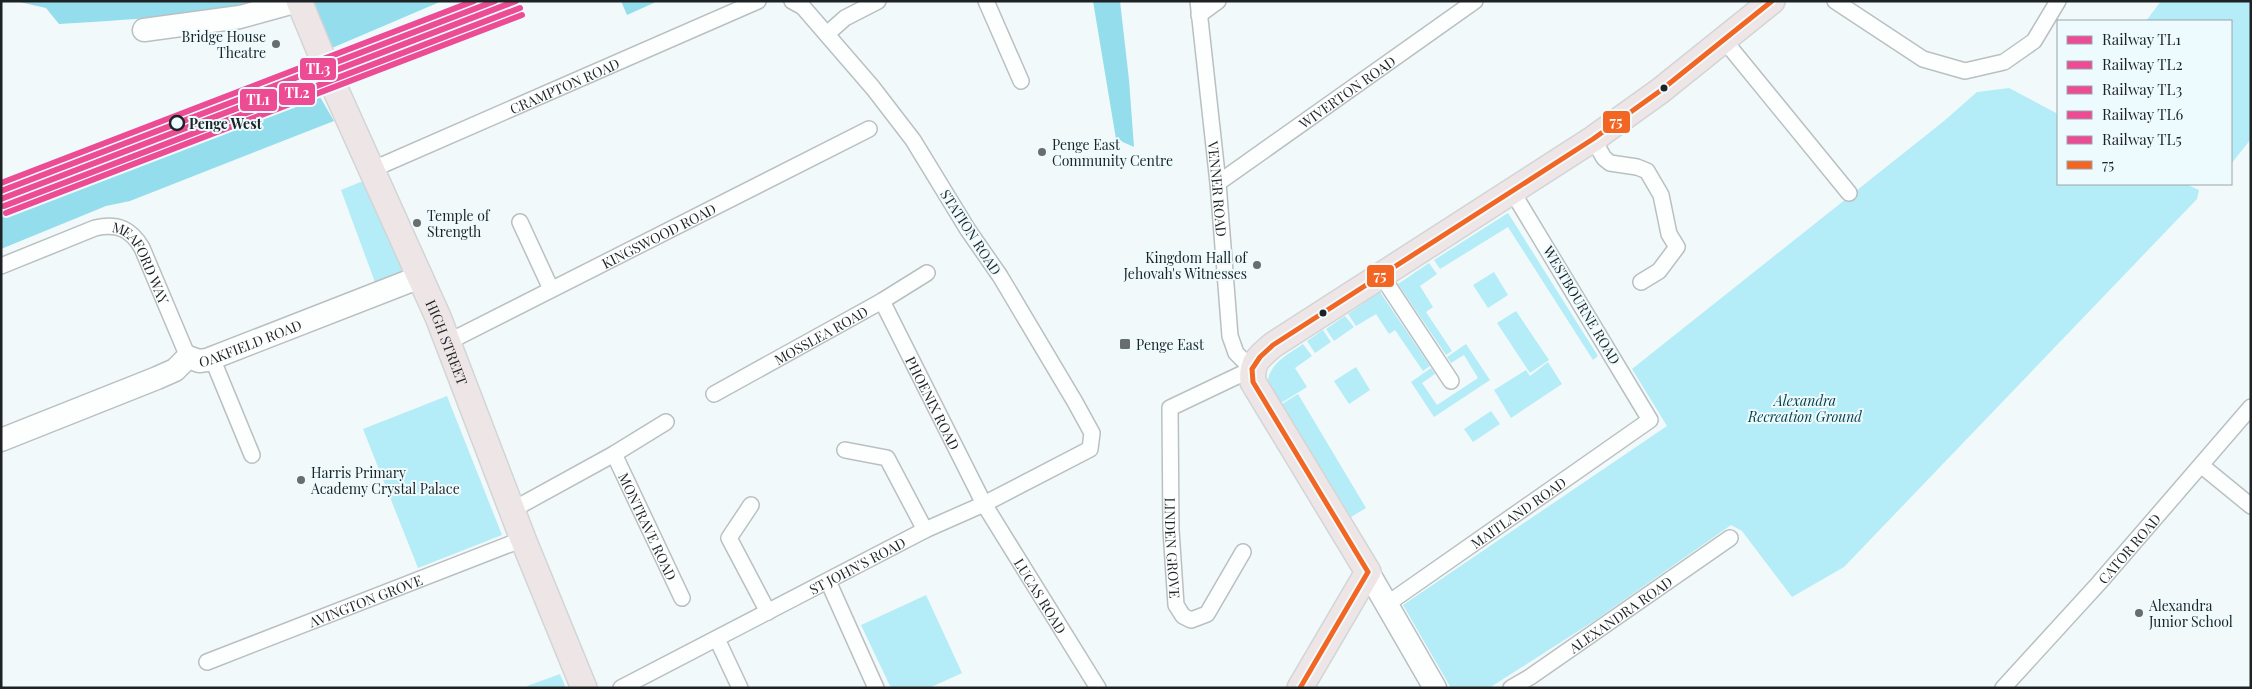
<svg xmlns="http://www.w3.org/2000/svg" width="2252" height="689" font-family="'Playfair Display',serif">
<rect width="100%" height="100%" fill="#f2f9fa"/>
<!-- green -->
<path fill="#b4ecf8" d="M 2161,1 L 2251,1 L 2251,139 L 2231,164 L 2231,21 L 2146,21 Z
M 2009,88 L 2058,114 L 2058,184 L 2186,184 L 2199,190 L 2197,199 L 1844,567 L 1792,597 L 1742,531 L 1731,525 L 1594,621 L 1489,688 L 1451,688 L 1403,605 L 1667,426 L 1632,369 L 1944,121 L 1977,92 Z
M 363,181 L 404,274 L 376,285 L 341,190 Z
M 1508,213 L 1598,356 L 1593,360 L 1508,227 L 1440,269 L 1434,260 Z
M 1429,263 L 1437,274 L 1420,286 L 1433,307 L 1426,312 L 1452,351 L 1446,355 L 1398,284 Z
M 1494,272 L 1508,295 L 1488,308 L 1473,285 Z
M 1380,292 L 1430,366 L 1423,371 L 1395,330 L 1389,334 L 1376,314 L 1356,326 L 1348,314 Z
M 1516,311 L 1549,360 L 1530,373 L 1497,323 Z
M 1345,316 L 1354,327 L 1334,341 L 1326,329 Z
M 1323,330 L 1331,342 L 1315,353 L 1307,341 Z
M 1303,344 L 1312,356 L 1295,368 L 1307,387 L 1281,403 L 1268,380 C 1271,362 1289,354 1303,344 Z
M 1466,344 L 1490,380 L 1434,417 L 1411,382 L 1431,368 L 1435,374 L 1422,383 L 1437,405 L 1478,378 L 1464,355 L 1451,363 L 1447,357 Z
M 1548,362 L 1562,384 L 1511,418 L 1494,390 L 1526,370 L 1530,376 Z
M 1356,367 L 1370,390 L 1349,404 L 1334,381 Z
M 1298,394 L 1366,508 L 1351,517 L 1282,404 Z
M 447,396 L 502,535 L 418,568 L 363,429 Z
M 1491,411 L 1500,424 L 1473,442 L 1464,429 Z
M 926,595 L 962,673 L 929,688 L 891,688 L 861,625 Z
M 560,674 L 566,688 L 528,688 L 527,686 Z"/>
<!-- forest -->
<path fill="#94ddec" d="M 15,1 L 254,1 C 191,17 124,20 59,24 L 46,8 Z
M 306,1 L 442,1 L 332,48 L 307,7 Z
M 621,1 L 658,1 L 627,15 Z
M 1093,1 L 1120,1 L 1129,80 L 1134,147 L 1116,139 Z
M 316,90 L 334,121 L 130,201 L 106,206 L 1,249 L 1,214 L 172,153 L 289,107 L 287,104 L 299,100 L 301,95 Z"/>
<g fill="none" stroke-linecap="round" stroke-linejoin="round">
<defs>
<g id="street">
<path d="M 986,1 L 1021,81"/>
<path id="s1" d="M 1198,1 L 1218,183 L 1230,336 L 1236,353 L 1252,369 L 1170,408 L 1171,530 L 1176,605 L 1183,616 L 1191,620 L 1207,614 L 1243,552"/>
<path d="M 1835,1 L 1923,59 L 1965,71 L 2004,62 L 2034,41 L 2058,1"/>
<path d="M 1199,15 L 1218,1"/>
<path d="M 827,34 L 845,18 L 878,1"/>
<path d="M 1724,40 L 1849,193"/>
<path d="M 1593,139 L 1604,158 L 1610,163 L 1637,167 L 1647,171 L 1661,195 L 1669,234 L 1677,247 L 1659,271 L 1641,282"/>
<path id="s2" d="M 371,170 L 758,1"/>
<path id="s3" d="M 1218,183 L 1475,1"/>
<path d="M 520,222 L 551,289"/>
<path id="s4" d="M 1,266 L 95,228 C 118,223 131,229 142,248 L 188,357"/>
<path d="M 1381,275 L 1451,381"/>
<path id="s5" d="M 882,301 L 984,504 L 1098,688"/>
<path id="s6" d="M 448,342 L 869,129"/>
<path d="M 212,358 L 252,455"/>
<path id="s7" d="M 714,394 L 882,301 L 927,273"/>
<path d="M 845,450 L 887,458 L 925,530"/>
<path id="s8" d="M 614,454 L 682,598"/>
<path d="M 2202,466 L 2251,506"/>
<path d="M 751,505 L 729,538 L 768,612"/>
<path d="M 512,510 L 614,454 L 666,422"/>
<path d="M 828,581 L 876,688"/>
<path id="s9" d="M 1387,604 L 1650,420 L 1512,191"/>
<path d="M 717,639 L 740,688"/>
<path id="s10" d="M 207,662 L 523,539"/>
<path id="s11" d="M 621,688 L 925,530 L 984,504 L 1090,449 L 1092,433 L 1075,402 L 1000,276 L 968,230 L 913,140 L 873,88 L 803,7 L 792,1"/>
<path id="s12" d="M 1511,688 L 1530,677 L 1730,538"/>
<path id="s13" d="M 2003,688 L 2099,583 L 2251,407"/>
</g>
<g id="secondary">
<path d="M 144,30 L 240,17 L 298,1"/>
<path id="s14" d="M 1,440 L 157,378 L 175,370 L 188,357 L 199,361 L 207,360 L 420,277"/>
<path d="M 1368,572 L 1435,688"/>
</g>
<g id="primary">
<path id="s15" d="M 299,1 L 337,93 L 438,317 L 523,539 L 584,688"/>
<path d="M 1300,688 L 1368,572 L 1253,382 C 1251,362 1258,358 1273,345 L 1593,139 L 1660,91 L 1772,1"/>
</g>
</defs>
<!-- street casing -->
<use href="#street" stroke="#bac0c1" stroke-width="18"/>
<!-- secondary casing -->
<use href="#secondary" stroke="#bac0c1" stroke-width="25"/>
<!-- primary casing -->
<use href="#primary" stroke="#d1d5d6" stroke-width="28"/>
<!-- street -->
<use href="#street" stroke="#fdfefe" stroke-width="15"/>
<!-- secondary -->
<use href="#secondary" stroke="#fdfefe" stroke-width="22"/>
<!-- primary -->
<use href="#primary" stroke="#eee5e6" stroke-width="25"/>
<defs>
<path id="bus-1" d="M 1252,369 L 1260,357 L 1273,345 L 1593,139 L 1660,91 L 1772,1
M 1252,369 L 1253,382 L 1368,572
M 1300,688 L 1368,572"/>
</defs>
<!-- bus-1 casing -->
<use href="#bus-1" stroke="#eefbfe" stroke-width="9"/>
<!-- bus-1 -->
<use href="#bus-1" stroke="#f26522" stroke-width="5"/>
<defs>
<path id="rail-1" d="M 1,199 L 516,1"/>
<path id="rail-2" d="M 4,206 L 520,8"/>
<path id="rail-3" d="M 1,191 L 495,1"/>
<path id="rail-4" d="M 6,213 L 522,15"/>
<path id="rail-5" d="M 1,183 L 474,1"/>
</defs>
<!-- rail-1 casing -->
<use href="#rail-1" stroke="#eefbfe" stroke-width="10"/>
<!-- rail-2 casing -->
<use href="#rail-2" stroke="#eefbfe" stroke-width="10"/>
<!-- rail-3 casing -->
<use href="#rail-3" stroke="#eefbfe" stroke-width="10"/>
<!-- rail-4 casing -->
<use href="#rail-4" stroke="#eefbfe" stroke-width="10"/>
<!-- rail-5 casing -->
<use href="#rail-5" stroke="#eefbfe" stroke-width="10"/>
<!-- rail-1 -->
<use href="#rail-1" stroke="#ee4b95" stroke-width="6"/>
<!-- rail-2 -->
<use href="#rail-2" stroke="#ee4b95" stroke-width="6"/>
<!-- rail-3 -->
<use href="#rail-3" stroke="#ee4b95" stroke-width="6"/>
<!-- rail-4 -->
<use href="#rail-4" stroke="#ee4b95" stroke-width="6"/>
<!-- rail-5 -->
<use href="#rail-5" stroke="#ee4b95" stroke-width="6"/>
</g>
<!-- markers -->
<g fill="#686d6f" stroke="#eefbfe" stroke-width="2">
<circle cx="276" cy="44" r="5"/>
<circle cx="1042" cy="152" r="5"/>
<circle cx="417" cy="223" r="5"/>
<circle cx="1257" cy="265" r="5"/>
<rect x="1119" y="338" width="12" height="12" rx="2.5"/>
<circle cx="301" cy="480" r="5"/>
<circle cx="2139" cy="613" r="5"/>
</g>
<g fill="#1d2224" stroke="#eefbfe" stroke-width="2">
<circle cx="1664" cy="88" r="4.5"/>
<circle cx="1323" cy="313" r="4.5"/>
</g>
<circle fill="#eefbfe" stroke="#1d2224" stroke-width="2.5" cx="177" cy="123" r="7"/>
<g text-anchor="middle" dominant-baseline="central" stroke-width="4" stroke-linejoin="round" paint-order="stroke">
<!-- poi labels -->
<g font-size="14" fill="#1d2224" stroke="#eefbfe" text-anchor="start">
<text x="266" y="36" text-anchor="end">Bridge House<tspan x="266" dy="16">Theatre</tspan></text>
<text x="1052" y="144">Penge East<tspan x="1052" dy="16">Community Centre</tspan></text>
<text x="427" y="215">Temple of<tspan x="427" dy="16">Strength</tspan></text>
<text x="1247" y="257" text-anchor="end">Kingdom Hall of<tspan x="1247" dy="16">Jehovah's Witnesses</tspan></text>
<text x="1136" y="344">Penge East</text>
<text x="311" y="472">Harris Primary<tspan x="311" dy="16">Academy Crystal Palace</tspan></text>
<text x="2149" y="605">Alexandra<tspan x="2149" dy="16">Junior School</tspan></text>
</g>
<!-- street labels -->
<g font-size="14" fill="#1d2224" stroke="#eefbfe">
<text stroke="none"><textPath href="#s2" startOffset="211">CRAMPTON ROAD</textPath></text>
<text stroke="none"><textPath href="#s3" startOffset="158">WIVERTON ROAD</textPath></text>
<text stroke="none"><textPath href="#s1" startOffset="189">VENNER ROAD</textPath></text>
<text transform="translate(971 232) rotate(57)">STATION ROAD</text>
<text stroke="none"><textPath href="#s6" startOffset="236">KINGSWOOD ROAD</textPath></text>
<text stroke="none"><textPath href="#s4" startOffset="168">MEAFORD WAY</textPath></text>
<text transform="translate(1582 305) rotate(59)">WESTBOURNE ROAD</text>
<text stroke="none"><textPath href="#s7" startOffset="122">MOSSLEA ROAD</textPath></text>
<text stroke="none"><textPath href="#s14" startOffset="272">OAKFIELD ROAD</textPath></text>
<text stroke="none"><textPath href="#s15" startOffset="372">HIGH STREET</textPath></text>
<text stroke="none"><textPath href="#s5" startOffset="114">PHOENIX ROAD</textPath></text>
<text stroke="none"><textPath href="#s9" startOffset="160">MAITLAND ROAD</textPath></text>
<text stroke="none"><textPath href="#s8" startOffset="80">MONTRAVE ROAD</textPath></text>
<text stroke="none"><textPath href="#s1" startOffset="608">LINDEN GROVE</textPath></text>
<text stroke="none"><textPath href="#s13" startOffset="188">CATOR ROAD</textPath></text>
<text stroke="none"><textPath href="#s11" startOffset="266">ST JOHN'S ROAD</textPath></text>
<text stroke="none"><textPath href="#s5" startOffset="335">LUCAS ROAD</textPath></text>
<text stroke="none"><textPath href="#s10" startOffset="170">AVINGTON GROVE</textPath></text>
<text stroke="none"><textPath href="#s12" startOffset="132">ALEXANDRA ROAD</textPath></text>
</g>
<!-- stop labels -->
<g font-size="14" font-weight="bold" fill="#1d2224" stroke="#eefbfe" text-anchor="start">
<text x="189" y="123">Penge West</text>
</g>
<!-- park labels -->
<g font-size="14" font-style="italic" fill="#023e49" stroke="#eefbfe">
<text x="1805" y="400">Alexandra<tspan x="1805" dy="16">Recreation Ground</tspan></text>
</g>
</g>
<g stroke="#eefbfe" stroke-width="2">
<rect x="299" y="57" width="38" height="24" rx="5" fill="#ee4b95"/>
<rect x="278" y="82" width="38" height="24" rx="5" fill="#ee4b95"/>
<rect x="239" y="88" width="39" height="24" rx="5" fill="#ee4b95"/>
<rect x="1602" y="110" width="29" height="24" rx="5" fill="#f26522"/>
<rect x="1366" y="264" width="29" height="24" rx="5" fill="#f26522"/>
</g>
<g font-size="14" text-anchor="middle" font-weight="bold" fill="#fff">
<text x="318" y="74">TL3</text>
<text x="297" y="98">TL2</text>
<text x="258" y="105">TL1</text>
<text x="1616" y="127">75</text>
<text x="1380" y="281">75</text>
</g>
<!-- border -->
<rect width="2252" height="689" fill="none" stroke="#1d2224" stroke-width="5"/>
<!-- legend -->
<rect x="2057" y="20" width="175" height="165" fill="#eefbfe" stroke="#9aa4a7"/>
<rect x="2067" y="36" width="25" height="8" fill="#ee4b95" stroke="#9aa4a7"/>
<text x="2102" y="45" font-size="15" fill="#1d2224">Railway TL1</text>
<rect x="2067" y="61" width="25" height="8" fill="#ee4b95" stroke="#9aa4a7"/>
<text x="2102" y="70" font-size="15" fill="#1d2224">Railway TL2</text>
<rect x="2067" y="86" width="25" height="8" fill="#ee4b95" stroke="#9aa4a7"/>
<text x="2102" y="95" font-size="15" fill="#1d2224">Railway TL3</text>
<rect x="2067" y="111" width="25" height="8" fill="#ee4b95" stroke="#9aa4a7"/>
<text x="2102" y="120" font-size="15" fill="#1d2224">Railway TL6</text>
<rect x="2067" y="136" width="25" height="8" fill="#ee4b95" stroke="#9aa4a7"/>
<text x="2102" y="145" font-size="15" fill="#1d2224">Railway TL5</text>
<rect x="2067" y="161" width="25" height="8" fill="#f26522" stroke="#9aa4a7"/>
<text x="2102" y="170" font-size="15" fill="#1d2224">75</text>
</svg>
